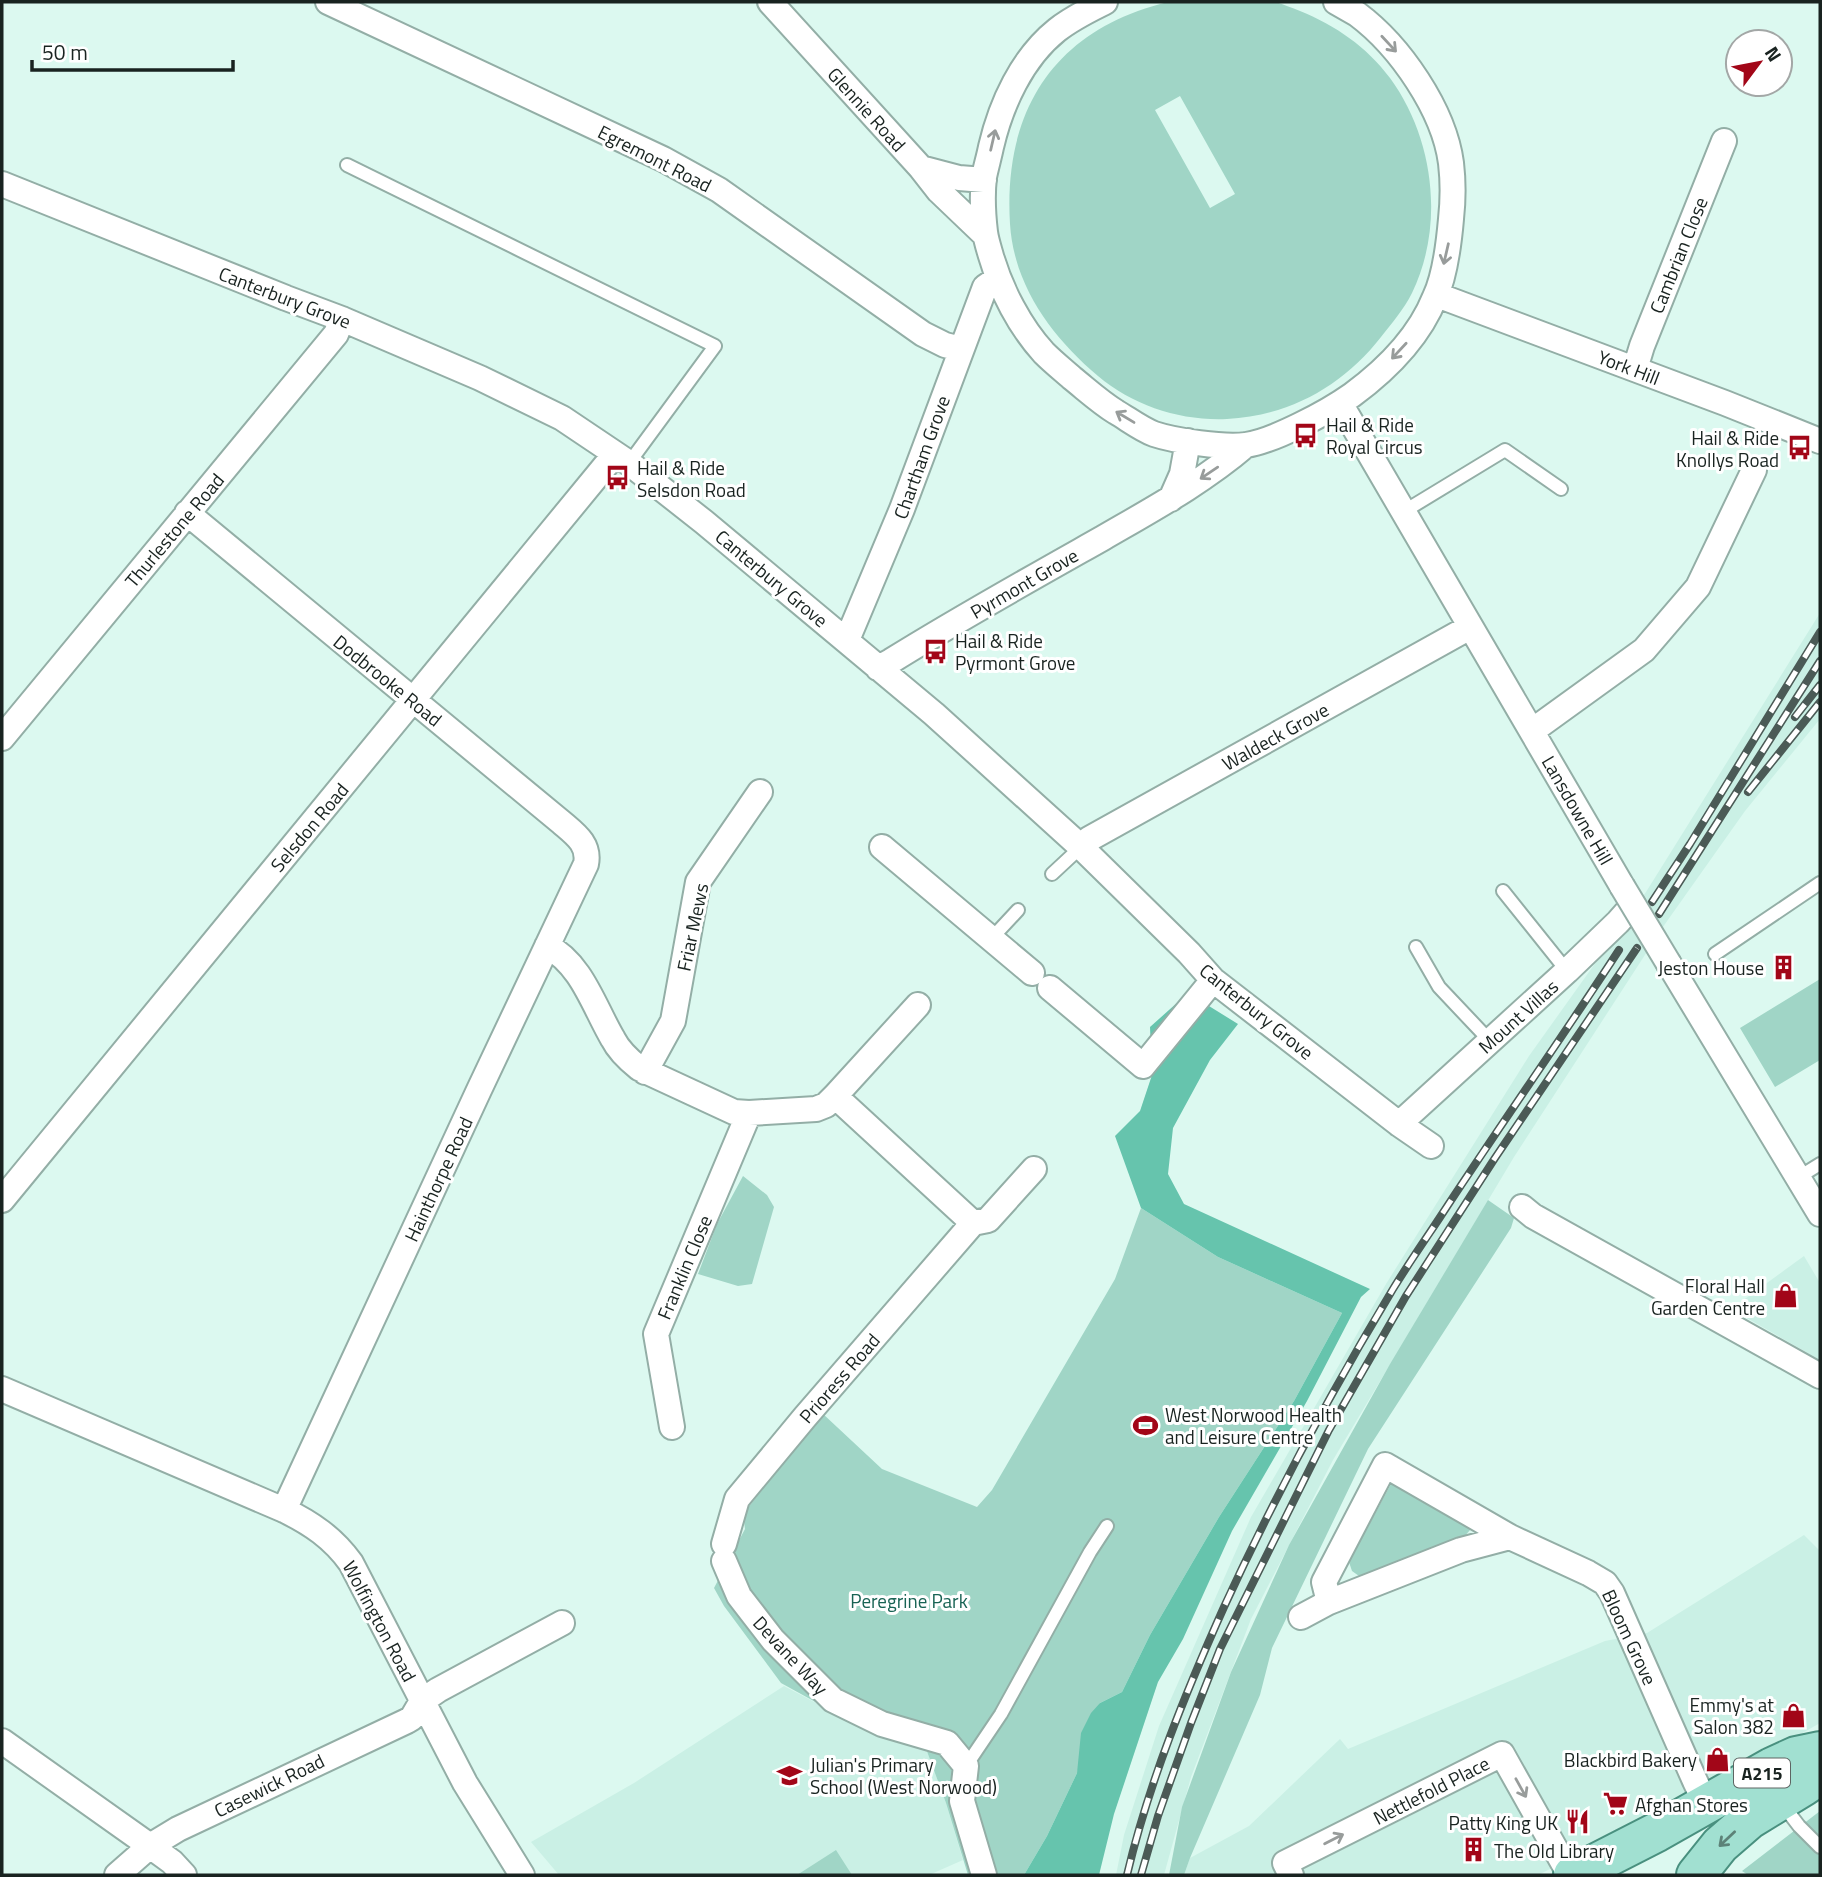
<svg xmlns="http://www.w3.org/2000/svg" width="1822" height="1877" font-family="'Titillium Web',sans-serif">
<rect width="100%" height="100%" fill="#dcf9f0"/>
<!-- built -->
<path fill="#caf0e5" d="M 1820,613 L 1820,719 L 1745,811 L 1665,924 L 1514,1157 L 1333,1460 L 1251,1619 L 1191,1777 L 1164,1875 L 1116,1875 L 1124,1835 L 1159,1726 L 1251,1517 L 1386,1284 L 1529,1056 L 1646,892 Z
M 1804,1256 L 1820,1283 L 1820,1360 L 1731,1309 Z
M 1804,1535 L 1820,1551 L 1820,1723 L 1657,1816 L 1538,1875 L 1184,1875 L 1190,1858 L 1249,1826 L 1340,1739 L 1348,1749 L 1605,1641 L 1647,1633 Z
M 784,1686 L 839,1715 L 925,1746 L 946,1803 L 963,1860 L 929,1875 L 559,1875 L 531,1842 L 634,1783 Z"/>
<!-- green -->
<path fill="#a0d5c6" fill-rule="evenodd" d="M 1168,2 C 1192,2 1217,2 1241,2 C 1252,2 1264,0 1275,2 C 1283,4 1292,8 1300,11 C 1336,26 1366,46 1390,78 C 1434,138 1445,225 1412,293 C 1404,309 1392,323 1381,337 C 1343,386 1289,416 1227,419 C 1180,421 1134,406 1098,376 C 1052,337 1014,286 1010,224 C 1003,110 1055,29 1168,2 ZM 1180,96 L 1235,194 L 1210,208 L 1155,110 Z
M 1820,979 L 1820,1060 L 1775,1087 L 1740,1028 Z
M 743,1176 L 767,1195 L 774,1207 L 752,1284 L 738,1286 L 698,1274 L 717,1224 Z
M 1488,1200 L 1514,1218 L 1511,1228 L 1368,1449 L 1272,1648 L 1260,1695 L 1190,1858 L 1184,1875 L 1169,1875 L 1182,1807 L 1231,1672 L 1289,1545 L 1390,1364 Z
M 1141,1208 L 1218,1257 L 1342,1313 L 1294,1401 L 1219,1517 L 1150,1635 L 1122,1692 L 1100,1703 L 1077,1773 L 1047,1836 L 1024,1875 L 968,1875 L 946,1803 L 925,1746 L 839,1715 L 781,1683 L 724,1606 L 714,1588 L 745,1529 L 743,1514 L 822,1413 L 882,1469 L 977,1507 L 992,1490 L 1115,1279 Z
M 1392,1482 L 1465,1518 L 1470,1530 L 1464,1537 L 1359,1576 L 1352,1571 L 1349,1562 Z
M 1820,1811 L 1820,1875 L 1748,1875 L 1742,1871 Z
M 836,1850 L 852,1875 L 797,1875 Z"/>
<!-- forest -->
<path fill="#66c4ad" d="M 1188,993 L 1238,1024 L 1210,1060 L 1173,1128 L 1168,1174 L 1184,1204 L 1370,1289 L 1361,1297 L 1307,1401 L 1232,1531 L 1183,1639 L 1158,1682 L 1114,1814 L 1099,1875 L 1024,1875 L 1047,1836 L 1077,1773 L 1081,1733 L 1091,1713 L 1100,1703 L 1122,1692 L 1150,1635 L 1219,1517 L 1294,1401 L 1342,1313 L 1218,1257 L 1141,1208 L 1115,1136 L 1140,1111 L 1152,1075 L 1150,1027 Z"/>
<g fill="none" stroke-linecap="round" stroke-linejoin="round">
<defs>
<path id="lane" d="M 347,165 L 715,346 L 629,463
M 1403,512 L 1505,450 L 1561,489
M 1052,874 L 1081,847
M 1503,891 L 1567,971
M 991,939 L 1018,910
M 1416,947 L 1439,987 L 1490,1041
M 1715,954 L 1820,883
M 1799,1177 L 1820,1164
M 966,1766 L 1001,1714 L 1090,1552 L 1107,1526
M 1783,1805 L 1799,1826 L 1820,1847"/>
<path id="street" d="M 328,2 L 663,159 L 719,190 L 923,334 L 945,345 L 961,349
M 770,2 L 921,168 L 939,191 L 985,235
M 1105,2 C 1089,10 1072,18 1057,30 C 1022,58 1001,104 991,147 C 989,157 986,167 984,177 C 982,194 983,215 985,232 C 986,240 989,249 991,256 C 1001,290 1020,327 1044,353 C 1053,362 1063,370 1072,378 C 1087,390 1100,402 1116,412 C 1128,419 1141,429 1154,434 C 1175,441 1224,448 1246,445 C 1274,441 1328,412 1352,395 C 1386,370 1419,337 1435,297 C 1445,276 1449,242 1451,219 C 1453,201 1453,180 1451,163 C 1444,110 1400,46 1357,14 C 1350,10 1343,6 1336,2
M 921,168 L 959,178 L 984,180
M 2,184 L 286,298 L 342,319 L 480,378 L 562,418 L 629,463 L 704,522 L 934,714 L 1081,847 L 1189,953 L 1213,980 L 1399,1124 L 1431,1146
M 1437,295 L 1725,403 L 1820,441
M 1635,369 L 1642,346 L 1724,141
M 1340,403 L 1622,886
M 1171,499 L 1182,474 L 1188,441
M 187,513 L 561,822 C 575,834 590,844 586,864 L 479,1090 L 284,1510
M 847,640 L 902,509 L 985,287 L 998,278
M 878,668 L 891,661 C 960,618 1032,578 1103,538 C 1153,509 1203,482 1246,445
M 1532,731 L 1644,650 L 1698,587 L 1754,470
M 2,738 L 336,334 L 342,319
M 882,847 L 1032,973
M 1081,847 L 1089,839 L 1470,627
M 547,946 C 582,964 594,1007 613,1039 C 619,1051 629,1060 639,1068 L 734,1112 L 749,1113 L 816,1109 L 826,1105 L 835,1096 L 973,1223
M 1669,964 L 1820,1214
M 1050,988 L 1143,1066 L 1213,980
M 645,1072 L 673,1021 L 698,882 L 760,792
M 835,1096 L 918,1005
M 1399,1124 L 1567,971 L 1618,922 L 1633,905
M 2,1200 L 615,454
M 1522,1207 L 1533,1216 L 1820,1376
M 2,1389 L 284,1510 C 311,1523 333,1538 351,1563 L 465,1783 L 522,1875
M 672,1427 L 656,1334 L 749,1113
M 724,1544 L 737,1499 L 805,1417 L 973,1223 L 988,1220 L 1034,1169
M 724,1561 L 739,1596 L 773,1640 L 833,1700 L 882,1724 L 947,1743 L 966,1766 L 962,1801 L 984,1875
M 1329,1602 L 1324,1582 L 1385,1465 L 1510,1537 L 1588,1573 L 1605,1583 L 1612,1593 L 1695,1781 L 1706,1804
M 1301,1617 L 1329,1602 L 1461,1550 L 1510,1537
M 2,1741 L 150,1846 L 172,1862 L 184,1875
M 117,1875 L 150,1846 L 178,1829 L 407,1721 L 412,1718 L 422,1701 L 438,1690 L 562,1623
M 1291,1875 L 1285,1863 L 1502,1754 L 1570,1875"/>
<path id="primary" d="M 1573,1875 L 1657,1832 L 1772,1767 L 1796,1756 L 1820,1751
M 1696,1875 L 1720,1845 L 1750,1819 L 1804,1786 L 1813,1780 L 1820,1770"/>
</defs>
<!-- lane casing -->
<use href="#lane" stroke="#93aea6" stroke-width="16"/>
<!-- street casing -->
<use href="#street" stroke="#93aea6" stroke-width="28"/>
<!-- primary casing -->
<use href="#primary" stroke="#49907f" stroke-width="42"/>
<!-- lane -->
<use href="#lane" stroke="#fff" stroke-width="12"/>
<!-- street -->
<use href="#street" stroke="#fff" stroke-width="24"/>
<!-- primary -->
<use href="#primary" stroke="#a1e0d1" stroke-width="38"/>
<defs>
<path id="rail" d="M 1795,717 L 1820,685
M 1748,792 L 1820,702
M 1652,902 L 1690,844 L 1820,632
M 1659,914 L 1820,661
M 1127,1875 C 1149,1782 1185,1694 1224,1607 C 1274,1498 1331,1392 1393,1289 C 1410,1261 1430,1233 1448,1205 C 1504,1120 1563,1036 1619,950
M 1141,1875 L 1158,1816 L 1191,1723 L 1220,1649 L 1329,1430 L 1406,1296 L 1495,1158 L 1637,948"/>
</defs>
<!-- rail casing -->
<use href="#rail" stroke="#4b5a56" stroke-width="8"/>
<!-- rail -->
<use href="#rail" stroke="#fff" stroke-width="5" stroke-dasharray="16" stroke-linecap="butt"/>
<defs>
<path id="street-bridge" d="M 1622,886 L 1669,964"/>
</defs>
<!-- street-bridge casing -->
<use href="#street-bridge" stroke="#93aea6" stroke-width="28" stroke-linecap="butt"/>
<!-- street-bridge -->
<use href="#street-bridge" stroke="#fff" stroke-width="24"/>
</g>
<!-- one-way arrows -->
<defs><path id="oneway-shaft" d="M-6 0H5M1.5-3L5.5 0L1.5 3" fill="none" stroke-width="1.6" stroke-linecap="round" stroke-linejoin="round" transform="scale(1.75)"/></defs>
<g stroke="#989c9b">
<use href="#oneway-shaft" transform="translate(1389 44) rotate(47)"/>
<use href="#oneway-shaft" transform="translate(993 140) rotate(-77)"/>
<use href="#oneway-shaft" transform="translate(1446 254) rotate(103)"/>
<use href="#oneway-shaft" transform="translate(1399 351) rotate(133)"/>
<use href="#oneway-shaft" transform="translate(1125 417) rotate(-149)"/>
<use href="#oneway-shaft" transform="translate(1209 473) rotate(146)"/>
<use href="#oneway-shaft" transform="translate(1521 1788) rotate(61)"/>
<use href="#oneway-shaft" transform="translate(1334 1839) rotate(-27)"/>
</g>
<use stroke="#5d8278" href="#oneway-shaft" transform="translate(1727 1839) rotate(137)"/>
<!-- icons -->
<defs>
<symbol id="bus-bare" viewBox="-9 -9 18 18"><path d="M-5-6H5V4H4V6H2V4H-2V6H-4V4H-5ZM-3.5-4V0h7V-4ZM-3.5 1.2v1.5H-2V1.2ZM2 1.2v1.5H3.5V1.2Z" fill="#a20618" stroke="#fff" stroke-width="2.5" paint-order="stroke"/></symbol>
<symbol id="building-bare" viewBox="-9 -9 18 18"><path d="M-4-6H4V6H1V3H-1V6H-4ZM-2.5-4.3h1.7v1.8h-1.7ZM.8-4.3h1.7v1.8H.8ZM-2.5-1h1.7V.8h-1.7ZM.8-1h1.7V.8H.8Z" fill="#a20618" stroke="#fff" stroke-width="2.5" paint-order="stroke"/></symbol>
<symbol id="shop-bare" viewBox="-9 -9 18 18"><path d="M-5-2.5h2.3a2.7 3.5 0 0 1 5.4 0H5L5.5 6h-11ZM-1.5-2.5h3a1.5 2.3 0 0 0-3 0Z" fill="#a20618" stroke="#fff" stroke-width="2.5" paint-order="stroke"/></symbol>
<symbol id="stadium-bare" viewBox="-9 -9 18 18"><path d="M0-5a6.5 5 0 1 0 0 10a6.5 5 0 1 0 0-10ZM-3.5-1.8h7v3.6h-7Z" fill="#a20618" stroke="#fff" stroke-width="2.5" paint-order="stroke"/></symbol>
<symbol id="school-bare" viewBox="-9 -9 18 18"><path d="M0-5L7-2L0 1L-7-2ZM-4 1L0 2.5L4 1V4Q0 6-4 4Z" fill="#a20618" stroke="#fff" stroke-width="2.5" paint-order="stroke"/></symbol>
<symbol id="supermarket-bare" viewBox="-9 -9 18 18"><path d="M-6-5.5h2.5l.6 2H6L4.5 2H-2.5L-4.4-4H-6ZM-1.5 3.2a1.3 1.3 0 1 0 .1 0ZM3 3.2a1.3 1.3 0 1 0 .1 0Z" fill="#a20618" stroke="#fff" stroke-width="2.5" paint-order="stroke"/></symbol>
<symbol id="restaurant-bare" viewBox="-9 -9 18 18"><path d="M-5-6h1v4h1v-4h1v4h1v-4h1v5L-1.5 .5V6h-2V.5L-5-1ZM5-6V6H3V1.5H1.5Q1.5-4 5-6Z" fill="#a20618" stroke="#fff" stroke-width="2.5" paint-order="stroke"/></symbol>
</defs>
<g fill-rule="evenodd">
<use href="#bus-bare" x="1288" y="418" width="35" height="35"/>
<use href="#bus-bare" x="1782" y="430" width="35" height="35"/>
<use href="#bus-bare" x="600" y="460" width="35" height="35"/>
<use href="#bus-bare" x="918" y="634" width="35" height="35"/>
<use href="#building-bare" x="1766" y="950" width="35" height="35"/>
<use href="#shop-bare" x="1768" y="1278" width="35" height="35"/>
<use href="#stadium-bare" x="1128" y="1408" width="35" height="35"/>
<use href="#shop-bare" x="1776" y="1698" width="35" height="35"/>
<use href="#shop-bare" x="1700" y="1742" width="35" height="35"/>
<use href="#school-bare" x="772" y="1758" width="35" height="35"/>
<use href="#supermarket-bare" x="1598" y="1786" width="35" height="35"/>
<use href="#restaurant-bare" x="1560" y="1804" width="35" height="35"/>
<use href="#building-bare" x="1456" y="1832" width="35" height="35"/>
</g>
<g text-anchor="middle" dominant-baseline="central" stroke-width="6" stroke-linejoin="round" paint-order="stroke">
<!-- shield labels -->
<rect fill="#fff" stroke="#5e6563" stroke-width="2" x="1734" y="1758.5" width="56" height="29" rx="5"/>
<g font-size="18" font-weight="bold" fill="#192320">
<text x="1762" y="1773">A215</text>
</g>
<!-- street labels -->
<g font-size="19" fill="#192320" stroke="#fff">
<text transform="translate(867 109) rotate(48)">Glennie Road</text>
<text transform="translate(655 158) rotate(27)">Egremont Road</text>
<text transform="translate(1678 255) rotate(-68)">Cambrian Close</text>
<text transform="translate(285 297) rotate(21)">Canterbury Grove</text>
<text transform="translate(1629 367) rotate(21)">York Hill</text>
<text transform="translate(921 457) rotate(-70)">Chartham Grove</text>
<text transform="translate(174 530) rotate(-50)">Thurlestone Road</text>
<text transform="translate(772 578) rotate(40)">Canterbury Grove</text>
<text transform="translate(1024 583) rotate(-30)">Pyrmont Grove</text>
<text transform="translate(388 680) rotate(39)">Dodbrooke Road</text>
<text transform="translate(1275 736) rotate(-29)">Waldeck Grove</text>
<text transform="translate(1578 810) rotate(60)">Lansdowne Hill</text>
<text transform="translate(309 827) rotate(-50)">Selsdon Road</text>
<text transform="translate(692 927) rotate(-78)">Friar Mews</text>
<text transform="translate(1257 1011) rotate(39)">Canterbury Grove</text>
<text transform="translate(1518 1016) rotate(-42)">Mount Villas</text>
<text transform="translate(438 1179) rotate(-65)">Hainthorpe Road</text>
<text transform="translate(684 1267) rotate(-67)">Franklin Close</text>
<text transform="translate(839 1378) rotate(-49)">Prioress Road</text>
<text transform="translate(380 1621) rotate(62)">Wolfington Road</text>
<text transform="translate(1630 1637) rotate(65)">Bloom Grove</text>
<text transform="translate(791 1655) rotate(47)">Devane Way</text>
<text transform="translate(269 1785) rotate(-26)">Casewick Road</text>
<text transform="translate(1431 1790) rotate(-27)">Nettlefold Place</text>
</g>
<!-- poi labels -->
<g font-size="19" fill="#192320" stroke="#fff" text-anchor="start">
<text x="1326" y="424">Hail &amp; Ride<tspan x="1326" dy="22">Royal Circus</tspan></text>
<text x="1779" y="437" text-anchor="end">Hail &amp; Ride<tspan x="1779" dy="22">Knollys Road</tspan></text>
<text x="637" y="467">Hail &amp; Ride<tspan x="637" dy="22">Selsdon Road</tspan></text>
<text x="955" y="640">Hail &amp; Ride<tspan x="955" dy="22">Pyrmont Grove</tspan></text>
<text x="1764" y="967" text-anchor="end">Jeston House</text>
<text x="1765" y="1285" text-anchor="end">Floral Hall<tspan x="1765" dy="22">Garden Centre</tspan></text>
<text x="1165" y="1414">West Norwood Health<tspan x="1165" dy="22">and Leisure Centre</tspan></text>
<text x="1774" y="1704" text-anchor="end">Emmy's at<tspan x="1774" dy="22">Salon 382</tspan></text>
<text x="1697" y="1759" text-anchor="end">Blackbird Bakery</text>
<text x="810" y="1764">Julian's Primary<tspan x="810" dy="22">School (West Norwood)</tspan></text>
<text x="1635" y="1804">Afghan Stores</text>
<text x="1558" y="1822" text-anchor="end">Patty King UK</text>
<text x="1494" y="1850">The Old Library</text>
</g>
<!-- park labels -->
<g font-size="19" fill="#186354" stroke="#fff">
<text x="909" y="1600">Peregrine Park</text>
</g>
</g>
<!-- border -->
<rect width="1822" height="1877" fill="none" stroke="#192320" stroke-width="7"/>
<!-- north arrow -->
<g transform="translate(1759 63) rotate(58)"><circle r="33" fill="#ffffff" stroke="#a3a7a6" stroke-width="2"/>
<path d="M0-5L12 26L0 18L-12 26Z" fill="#a20618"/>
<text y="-10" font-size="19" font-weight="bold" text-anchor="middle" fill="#192320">N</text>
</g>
<!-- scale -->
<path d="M32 60v10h201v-10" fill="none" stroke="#192320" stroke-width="3.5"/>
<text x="42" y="60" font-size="21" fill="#192320" stroke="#ffffff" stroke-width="5" paint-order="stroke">50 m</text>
</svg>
